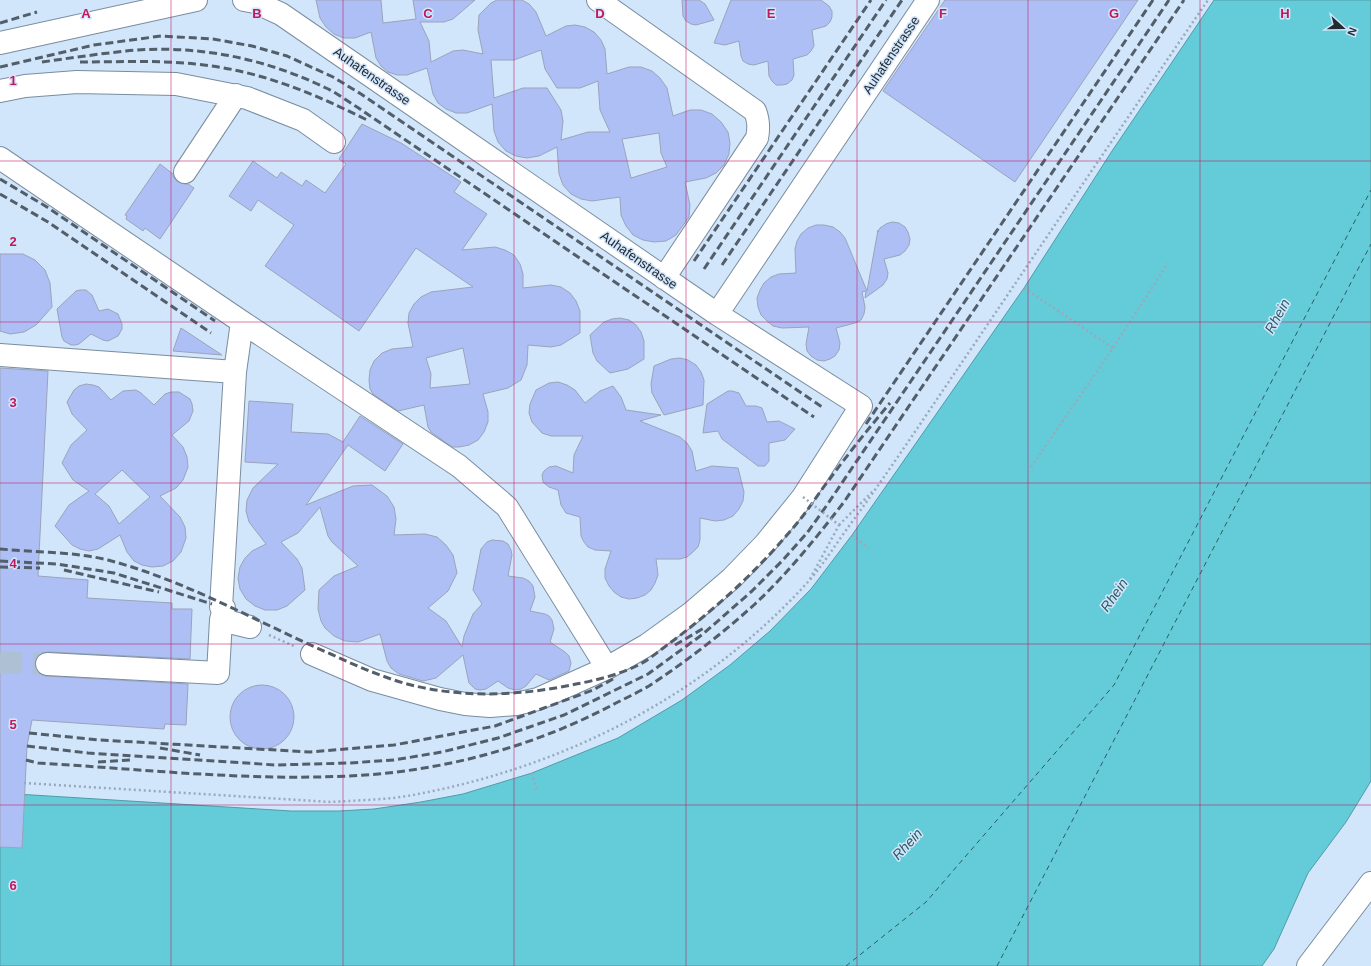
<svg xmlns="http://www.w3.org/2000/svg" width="1371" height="966" font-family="Arial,sans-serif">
<rect width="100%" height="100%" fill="#d1e5fb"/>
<!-- water -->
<path fill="#63ccd8" stroke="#509ba6" d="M 1214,0 L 1371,0 L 1371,781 L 1346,822 L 1308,873 L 1274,949 L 1262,966 L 0,966 L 0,793 L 291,811 L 339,811 L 374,809 L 421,802 L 463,794 L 532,773 L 618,738 L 682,700 L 730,665 L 770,631 L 811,589 L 852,535 L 1024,288 L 1112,151 Z"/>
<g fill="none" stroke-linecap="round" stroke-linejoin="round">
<!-- ferry -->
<path stroke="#2d5b61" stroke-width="1" stroke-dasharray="5 4" stroke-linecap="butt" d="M 846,966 L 926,902 L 1114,685 L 1371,190
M 997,966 L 1371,244"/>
</g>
<!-- building -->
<path fill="#aebff5" stroke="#9ba3bb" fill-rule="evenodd" d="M 316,0 L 381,0 L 383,23 L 416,19 L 413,0 L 475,0 L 453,19 L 444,22 L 420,22 L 429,41 L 431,62 L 453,51 L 463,50 L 483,54 L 478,30 L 479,15 L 491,3 L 497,0 L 522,0 L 529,4 L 536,12 L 546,36 L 566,26 L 575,25 L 585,27 L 594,32 L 601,40 L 605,49 L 607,74 L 629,67 L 641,67 L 652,71 L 660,78 L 667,88 L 673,116 L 690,110 L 701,110 L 712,114 L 721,122 L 728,132 L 730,143 L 729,154 L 724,165 L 716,173 L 706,178 L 685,182 L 690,205 L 689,217 L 676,235 L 666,241 L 654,242 L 643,240 L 633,235 L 626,226 L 621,215 L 620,197 L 592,201 L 581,199 L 571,194 L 563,185 L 559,174 L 557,147 L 539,156 L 527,158 L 516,156 L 506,151 L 498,142 L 494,131 L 492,104 L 467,113 L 456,113 L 446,109 L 438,103 L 433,94 L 427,68 L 407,75 L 397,75 L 388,72 L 381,66 L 376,58 L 371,32 L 355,38 L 344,38 L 334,34 L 326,27 L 320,18 ZM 541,50 L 545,69 L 557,88 L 580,88 L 598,81 L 600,110 L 610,132 L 588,132 L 561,140 L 563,121 L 561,110 L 547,88 L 523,88 L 494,98 L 491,60 L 514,60 ZM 659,133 L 661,153 L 667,167 L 631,178 L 622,139 Z
M 682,0 L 699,0 L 705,4 L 714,20 L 696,25 L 691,24 L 686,21 L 683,16 Z
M 731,0 L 821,0 L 829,6 L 832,11 L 832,17 L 830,22 L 826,26 L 812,30 L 814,46 L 811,51 L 807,55 L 793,59 L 794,75 L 792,80 L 787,84 L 782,85 L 776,85 L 772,81 L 769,76 L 768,61 L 754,65 L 748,64 L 743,61 L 741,56 L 739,41 L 725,45 L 714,43 Z
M 945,0 L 1138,0 L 1015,182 L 883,91 Z
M 362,124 L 401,143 L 461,182 L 454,192 L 487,214 L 462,250 L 495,247 L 505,250 L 514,255 L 520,264 L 523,274 L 523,288 L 551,285 L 561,287 L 570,293 L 576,301 L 580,311 L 580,333 L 561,345 L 551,347 L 528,345 L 527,365 L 521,380 L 508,388 L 483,394 L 488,412 L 488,422 L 484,432 L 478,440 L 469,445 L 459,447 L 452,447 L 431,432 L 428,427 L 424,405 L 398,411 L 373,394 L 370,389 L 369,380 L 370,370 L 374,361 L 382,353 L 392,349 L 413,347 L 408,323 L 409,313 L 414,304 L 421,297 L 431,292 L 473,287 L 416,248 L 359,331 L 265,266 L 294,225 L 258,200 L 251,211 L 229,196 L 253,161 L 277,178 L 281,172 L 302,186 L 306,180 L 325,193 L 346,164 L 339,159 ZM 463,348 L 470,384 L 430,388 L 431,374 L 426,358 Z
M 160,164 L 173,174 L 174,178 L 178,182 L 184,184 L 188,184 L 194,188 L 160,239 L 145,228 L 143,231 L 126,219 L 127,216 L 125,215 Z
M 892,222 L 899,223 L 905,227 L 908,232 L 910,239 L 909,245 L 905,251 L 900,255 L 884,259 L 888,273 L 887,279 L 883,285 L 865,298 L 866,291 L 862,292 L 865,307 L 864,314 L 861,320 L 855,323 L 836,328 L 840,343 L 839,350 L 835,356 L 830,359 L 824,361 L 817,360 L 811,356 L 807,351 L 806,344 L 809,327 L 782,328 L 773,326 L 767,321 L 761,315 L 758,307 L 757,298 L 760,290 L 764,283 L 771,277 L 779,274 L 796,273 L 795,249 L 797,241 L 801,234 L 808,228 L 816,225 L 824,225 L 833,227 L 840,232 L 845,238 L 867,291 L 878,230 L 878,232 L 880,228 L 886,224 Z
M 0,254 L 23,254 L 35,260 L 45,270 L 50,283 L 52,307 L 36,325 L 24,332 L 10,334 L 0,331 Z
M 80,290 L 86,290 L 92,295 L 99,311 L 108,309 L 118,314 L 122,324 L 122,329 L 118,336 L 108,341 L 103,340 L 91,334 L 79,344 L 75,345 L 71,345 L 64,341 L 62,337 L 57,309 L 76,291 Z
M 620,318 L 629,320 L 636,325 L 641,332 L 644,341 L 644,359 L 628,369 L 610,373 L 597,361 L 593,353 L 590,335 L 604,322 L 612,319 Z
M 181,328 L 222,355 L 173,351 Z
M 680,358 L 688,360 L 696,365 L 701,372 L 704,380 L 703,405 L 664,415 L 652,393 L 651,384 L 654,366 L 671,359 Z
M 0,368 L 48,371 L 38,576 L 88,580 L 87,598 L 172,603 L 172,609 L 192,609 L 190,659 L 48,652 L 42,653 L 37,657 L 35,663 L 36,669 L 40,674 L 46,676 L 188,684 L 186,725 L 165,724 L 164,729 L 32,720 L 27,746 L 22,848 L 0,847 Z
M 558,382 L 567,385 L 575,390 L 585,403 L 600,391 L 613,386 L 621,397 L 626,410 L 661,415 L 640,421 L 680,437 L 687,443 L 692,451 L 696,471 L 712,466 L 738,468 L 744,492 L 743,501 L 739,509 L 733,516 L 724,520 L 715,521 L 700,518 L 700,540 L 698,547 L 693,552 L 687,557 L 680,559 L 656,559 L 658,575 L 655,583 L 651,590 L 645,595 L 637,598 L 629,599 L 621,597 L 614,592 L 609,586 L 605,578 L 605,569 L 611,551 L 595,550 L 588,547 L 584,542 L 581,536 L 580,517 L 566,513 L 561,505 L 558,490 L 549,487 L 543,482 L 542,475 L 544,471 L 549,467 L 556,466 L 573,473 L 574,455 L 583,436 L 551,436 L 542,433 L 532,422 L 529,413 L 530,404 L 536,390 L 549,383 Z
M 86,384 L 93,385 L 99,387 L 111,400 L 123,391 L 136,390 L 141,393 L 154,405 L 165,394 L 171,392 L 179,392 L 190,399 L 192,404 L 193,411 L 189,421 L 172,435 L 183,447 L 187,457 L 188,467 L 183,480 L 176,488 L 160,496 L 180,517 L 185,527 L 186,538 L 181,552 L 173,561 L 163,566 L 152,567 L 142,565 L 134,561 L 127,552 L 120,535 L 98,549 L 89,551 L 80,549 L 72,545 L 55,526 L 69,505 L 89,491 L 73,480 L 62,463 L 71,445 L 87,430 L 72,414 L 67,402 L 74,390 L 79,386 ZM 122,470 L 150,497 L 119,524 L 109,506 L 95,494 Z
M 728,391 L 732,391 L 739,393 L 746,406 L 756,406 L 762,408 L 767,422 L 779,421 L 795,429 L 785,440 L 769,443 L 769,461 L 765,466 L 758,466 L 722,439 L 718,431 L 703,433 L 707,404 Z
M 249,401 L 293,404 L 291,432 L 328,434 L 343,442 L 360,416 L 403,444 L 385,471 L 348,445 L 306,505 L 353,486 L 372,485 L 387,496 L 394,507 L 396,519 L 394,535 L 425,534 L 437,537 L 446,545 L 453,555 L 457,573 L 448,591 L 428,608 L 446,621 L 462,647 L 464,636 L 473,614 L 482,604 L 473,590 L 481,549 L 487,542 L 492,540 L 503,541 L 508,544 L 511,550 L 512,555 L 508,576 L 523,578 L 529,581 L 533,586 L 535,597 L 530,611 L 545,614 L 549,616 L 552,620 L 554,629 L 550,642 L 565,652 L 569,656 L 571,663 L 569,671 L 549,680 L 536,674 L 526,686 L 521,689 L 515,690 L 508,688 L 498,681 L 486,689 L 480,690 L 475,689 L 469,683 L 463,655 L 436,678 L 423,681 L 399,674 L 391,668 L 387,661 L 380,634 L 358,642 L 345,641 L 334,636 L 325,628 L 321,621 L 318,609 L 319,590 L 334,576 L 358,566 L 332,542 L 328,536 L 320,507 L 298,533 L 281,542 L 297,559 L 302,568 L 305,590 L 287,606 L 277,610 L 265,610 L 255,606 L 246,599 L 240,589 L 238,578 L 240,567 L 245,558 L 252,551 L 266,544 L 249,522 L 246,511 L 247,500 L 253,488 L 278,464 L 245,462 Z
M230 717a32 32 0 1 1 64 0a32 32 0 1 1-64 0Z"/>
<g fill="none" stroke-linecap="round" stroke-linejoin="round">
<!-- minor-tunnel -->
<path stroke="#aec0d3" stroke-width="22" stroke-dasharray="22 11" stroke-linecap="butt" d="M 0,662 L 47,664"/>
<defs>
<path id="minor" d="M 244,0 L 255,2 L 281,14 L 717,314 L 928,0
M 598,0 L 755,111 C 759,121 759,128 757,138 L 664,278
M 0,43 L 196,0
M 0,91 L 25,86 L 77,82 L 176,84 L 247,98 L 303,120 L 334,142
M 0,158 L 242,322 L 459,466 L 507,507 L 607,668 L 647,645 L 690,614 L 732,578 L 765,544 L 803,497 L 861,406 L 717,314
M 185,172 L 236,95
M 0,355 L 235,372
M 221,620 L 250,627
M 312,654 L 372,680 L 440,699 L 465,704 L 490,706 L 516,704 L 538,699 L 607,668
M 47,664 L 218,673 L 221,620 L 224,608 L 221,607 L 235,372 L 242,322
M 1308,966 L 1371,883"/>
</defs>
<!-- minor casing -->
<use href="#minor" stroke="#7a8da0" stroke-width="24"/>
<!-- path -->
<path stroke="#99a9bb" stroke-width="2.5" stroke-dasharray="2 3" stroke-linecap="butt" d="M 1024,288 L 1113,348
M 1031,467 L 1113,348 L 1168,263
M 839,525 L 874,490
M 852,535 L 868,548
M 269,635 L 294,646
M 532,773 L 537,792
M 24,783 L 331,802 C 360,800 390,800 418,794 C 566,766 705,695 807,583 C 824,564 837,542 852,522 C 892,467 930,409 969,352 C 1048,235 1128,117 1208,0"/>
<!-- minor -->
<use href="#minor" stroke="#fff" stroke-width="22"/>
<!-- rail -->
<path stroke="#525e6a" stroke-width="3" stroke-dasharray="8 4" stroke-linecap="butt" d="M 0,23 L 37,12
M 42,62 C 70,58 98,54 126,51 C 196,44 264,58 326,88 C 337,93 347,101 357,107 L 814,417
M 80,62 C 118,62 157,60 195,64 C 259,70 313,93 369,121
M 0,67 L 94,45 L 161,36 L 213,39 L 252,46 L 287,56 L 333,77 L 361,94 L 822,407
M 0,179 L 47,207 L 215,321
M 0,194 L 48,222 L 211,333
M 694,261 L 871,0
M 722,265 L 902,0
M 704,269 L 886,0
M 866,424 L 1153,0
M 0,549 C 34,552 76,552 108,560 C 187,581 259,623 333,655 C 352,664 371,672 391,679 C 449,699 516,697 576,684 C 598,680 625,673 644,662 C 655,655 664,647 674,640 C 719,606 762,566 798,522 C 809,509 818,494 829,480 C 848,454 869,428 890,403
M 0,561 L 57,564 L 114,573 L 212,604
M 0,567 L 40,568
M 64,570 L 159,592
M 675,645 L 704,628
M 29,733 L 100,740 L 310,752 L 394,745 L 495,726 L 593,690 L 613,679
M 27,746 L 88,753 L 276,765 L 349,763 L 394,760 L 442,752 L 498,738 L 564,715 L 648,674 L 703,634 L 752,591 L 782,561 L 807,533 L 827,505 L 1169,0
M 160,748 L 200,755
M 26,760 L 38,763 C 141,769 245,781 348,776 C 441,772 534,747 616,703 C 628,697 641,691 652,684 C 688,660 723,633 755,604 C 788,573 816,538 844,502 L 1184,0
M 98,762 L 132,760"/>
<!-- path-bridge -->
<path stroke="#99a9bb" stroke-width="2.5" stroke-dasharray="2 3" stroke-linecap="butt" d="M 803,497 L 839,525 L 809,581"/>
</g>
<!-- grid -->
<path fill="none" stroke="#c2185b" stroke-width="1" stroke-opacity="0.55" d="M 171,0 L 171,966M 343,0 L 343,966M 514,0 L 514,966M 686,0 L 686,966M 857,0 L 857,966M 1028,0 L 1028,966M 1200,0 L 1200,966M 0,161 L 1371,161M 0,322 L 1371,322M 0,483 L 1371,483M 0,644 L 1371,644M 0,805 L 1371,805"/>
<g text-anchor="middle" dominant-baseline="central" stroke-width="3" stroke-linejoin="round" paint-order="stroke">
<!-- street labels -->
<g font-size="13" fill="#222a32" stroke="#d1e5fb">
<text transform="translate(891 55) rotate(-56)">Auhafenstrasse</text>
<text transform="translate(372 76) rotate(35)">Auhafenstrasse</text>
<text transform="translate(639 260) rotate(35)">Auhafenstrasse</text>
</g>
<!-- water labels -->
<g font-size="14" font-style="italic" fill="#2d5b61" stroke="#d1e5fb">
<text transform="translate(1277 316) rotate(-61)">Rhein</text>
<text transform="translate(1114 595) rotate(-55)">Rhein</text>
<text transform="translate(907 844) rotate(-47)">Rhein</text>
</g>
</g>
<g font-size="13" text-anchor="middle" font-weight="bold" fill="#c2185b" stroke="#d1e5fb" stroke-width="3" stroke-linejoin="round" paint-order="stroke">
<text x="86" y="18">A</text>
<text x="257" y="18">B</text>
<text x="428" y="18">C</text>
<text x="600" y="18">D</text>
<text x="771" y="18">E</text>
<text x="943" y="18">F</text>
<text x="1114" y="18">G</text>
<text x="1285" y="18">H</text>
<text x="13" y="85">1</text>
<text x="13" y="246">2</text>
<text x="13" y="407">3</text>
<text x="13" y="568">4</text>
<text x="13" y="729">5</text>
<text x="13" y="890">6</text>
</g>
<!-- north arrow -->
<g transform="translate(1343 28) rotate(111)" stroke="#d1e5fb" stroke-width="3" paint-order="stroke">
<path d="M0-3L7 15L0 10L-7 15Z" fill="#222a32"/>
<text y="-6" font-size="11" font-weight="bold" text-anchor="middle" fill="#222a32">N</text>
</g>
</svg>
